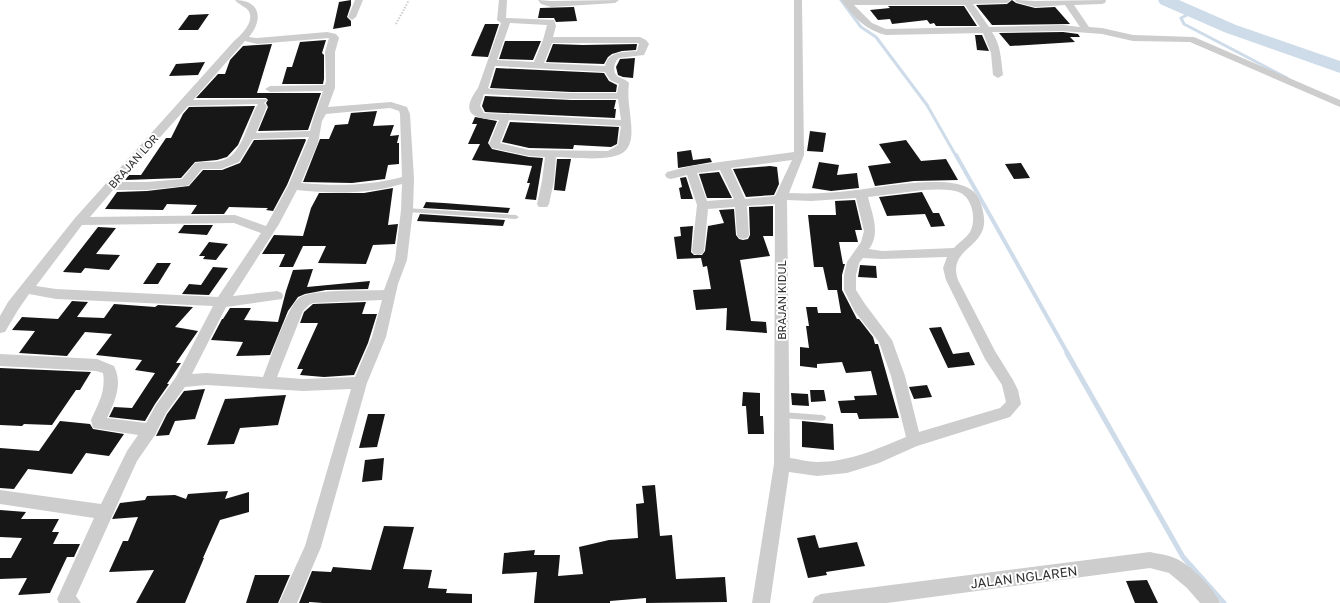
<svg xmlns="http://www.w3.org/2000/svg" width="1340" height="603" font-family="'Golos Text',sans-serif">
<rect width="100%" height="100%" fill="#fff"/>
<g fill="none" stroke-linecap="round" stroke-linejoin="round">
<!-- stream-far2 -->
<path stroke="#cedbe9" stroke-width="3" d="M 841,0 L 861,27 L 876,37 L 927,105 L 956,156
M 1191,13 L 1181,18 L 1184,24 L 1287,78"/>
<!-- stream-far1 -->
<path stroke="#cedbe9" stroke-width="4" d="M 956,155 L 1068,354"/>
<!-- stream -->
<path stroke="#cedbe9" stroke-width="5" d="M 1067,353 L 1183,557 L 1224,603"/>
<!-- river -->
<path fill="#cedbe9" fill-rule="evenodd" d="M 1158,0 L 1179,0 L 1236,25 L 1340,61 L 1340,73 L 1224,32 L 1160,4 Z"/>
</g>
<!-- building -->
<path fill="#171717" d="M 351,0 L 351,5 L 347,17 L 351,21 L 351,26 L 333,29 L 339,2 Z
M 1012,0 L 1016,3 L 1035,8 L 1055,7 L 1070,24 L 992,25 L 976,5 L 1007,4 Z
M 888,6 L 964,6 L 977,26 L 936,26 L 934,23 L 930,24 L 927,20 L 892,24 L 890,19 L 878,20 L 870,10 L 890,8 Z
M 574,7 L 577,21 L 556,22 L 554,18 L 538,18 L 540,8 Z
M 209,14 L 198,30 L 178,30 L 189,15 Z
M 485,24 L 499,24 L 488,57 L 471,56 Z
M 1063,32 L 1078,34 L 1080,37 L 1070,37 L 1075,42 L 1010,46 L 999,33 Z
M 975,35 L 982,35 L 989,51 L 977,50 Z
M 326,40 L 322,53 L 324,55 L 324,79 L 323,84 L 282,84 L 287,67 L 292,67 L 300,42 Z
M 505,41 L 541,41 L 533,60 L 499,59 Z
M 272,44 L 257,93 L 321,93 L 308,130 L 258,131 L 268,107 L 266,103 L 268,100 L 266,98 L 196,98 L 218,74 L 225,74 L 230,60 L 243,46 Z
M 553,44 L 583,45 L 637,44 L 636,50 L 622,51 L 612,54 L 608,57 L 604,64 L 546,62 Z
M 635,58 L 633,78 L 623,77 L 618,75 L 616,67 L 620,59 Z
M 205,62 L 198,75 L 169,76 L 176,64 Z
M 496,68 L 604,73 L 609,81 L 617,85 L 616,92 L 571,92 L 490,88 Z
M 485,96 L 571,100 L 616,100 L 614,109 L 616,109 L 615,118 L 485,112 L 482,106 Z
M 255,106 L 238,145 L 227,157 L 217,160 L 195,162 L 181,178 L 125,180 L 129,175 L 141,175 L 166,138 L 171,138 L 183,114 L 189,107 Z
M 377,111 L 373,126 L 394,125 L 390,136 L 399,135 L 397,143 L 399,143 L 399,164 L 388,165 L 385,179 L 352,183 L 303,182 L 320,139 L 329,139 L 335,125 L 348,124 L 351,113 Z
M 475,117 L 497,121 L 488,143 L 492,149 L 529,157 L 543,158 L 536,200 L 525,199 L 530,183 L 527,183 L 532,166 L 472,160 L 480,144 L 468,144 L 477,124 L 472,124 Z
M 510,122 L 619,127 L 617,144 L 611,147 L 574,145 L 573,149 L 529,148 L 502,142 Z
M 810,131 L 826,133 L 823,152 L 807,151 Z
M 305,139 L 306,140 L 287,185 L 273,211 L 266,210 L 268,208 L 229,207 L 224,214 L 191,214 L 197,205 L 167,204 L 163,210 L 105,209 L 117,192 L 147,191 L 189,186 L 203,170 L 222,170 L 240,163 L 254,140 Z
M 906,140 L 921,161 L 946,159 L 958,180 L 914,181 L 875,186 L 868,166 L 891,163 L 879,144 Z
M 691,150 L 693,160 L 710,158 L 712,162 L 678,168 L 677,152 Z
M 557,159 L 571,159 L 565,191 L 554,190 Z
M 819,162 L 839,165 L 837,175 L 857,173 L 859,188 L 831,191 L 812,188 Z
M 1021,163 L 1030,178 L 1014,179 L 1005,164 Z
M 770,166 L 777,167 L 779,184 L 774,195 L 746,197 L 733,169 Z
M 719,172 L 732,198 L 707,198 L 699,174 Z
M 686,177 L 693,199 L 681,199 L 679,188 L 682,187 L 680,178 Z
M 393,188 L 388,225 L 398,224 L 395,244 L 373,245 L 366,264 L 318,263 L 326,246 L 303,246 L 293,267 L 279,267 L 285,254 L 262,254 L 274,235 L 303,236 L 311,208 L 319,193 L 364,193 Z
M 922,192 L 933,213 L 939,213 L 945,226 L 931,227 L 925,214 L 887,216 L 879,197 Z
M 855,200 L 862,230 L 855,230 L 858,242 L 839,242 L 843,264 L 845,264 L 842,275 L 842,290 L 857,319 L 859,319 L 873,337 L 875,344 L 878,344 L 899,418 L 859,419 L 857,413 L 841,413 L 838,401 L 855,400 L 854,396 L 877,395 L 871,371 L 846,373 L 842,362 L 817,364 L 817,368 L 800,366 L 800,347 L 809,348 L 806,326 L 809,326 L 806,307 L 817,307 L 818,313 L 841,313 L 837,290 L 828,290 L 823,267 L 814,267 L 808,215 L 836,215 L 835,201 Z
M 426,202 L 444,203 L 510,208 L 508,213 L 423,208 Z
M 773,206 L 773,236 L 763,236 L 770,256 L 740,260 L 751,321 L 766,322 L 767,333 L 726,330 L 727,308 L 696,310 L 693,290 L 711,289 L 707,266 L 703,267 L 701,258 L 677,259 L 674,237 L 681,236 L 680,227 L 693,226 L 691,252 L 694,255 L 702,255 L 705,251 L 708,226 L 724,223 L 719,210 L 734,209 L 736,235 L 739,239 L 743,240 L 748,239 L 750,235 L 749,207 Z
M 420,214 L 505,220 L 503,226 L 417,221 Z
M 184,225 L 213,225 L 207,235 L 178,233 Z
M 98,227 L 116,228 L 96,254 L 120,255 L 109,270 L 85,268 L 81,273 L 63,272 Z
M 209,242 L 228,244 L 216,260 L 203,259 L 205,256 L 199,256 Z
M 157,263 L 171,263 L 158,284 L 143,284 Z
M 860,265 L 876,266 L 877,278 L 858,277 Z
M 213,267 L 228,268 L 209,295 L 182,294 L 189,284 L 201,285 Z
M 313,269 L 307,287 L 370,281 L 368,289 L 326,290 L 305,294 L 298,297 L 288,311 L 270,355 L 236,356 L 243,342 L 211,340 L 222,319 L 223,319 L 230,308 L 251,308 L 244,320 L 278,322 L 286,291 L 293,270 Z
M 72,301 L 88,302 L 77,317 L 104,318 L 114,304 L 155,307 L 158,305 L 193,307 L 175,327 L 198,331 L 176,363 L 181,363 L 167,384 L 169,384 L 155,404 L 145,421 L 109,417 L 114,407 L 132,408 L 155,373 L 135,370 L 142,360 L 96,355 L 112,334 L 85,332 L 67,356 L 19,353 L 35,331 L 12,330 L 22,317 L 58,319 Z
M 366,302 L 362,314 L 377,314 L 368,343 L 354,375 L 324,377 L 300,375 L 303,369 L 297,369 L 318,323 L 300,323 L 304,312 L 313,304 Z
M 941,327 L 953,354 L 969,352 L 975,365 L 948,368 L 929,328 Z
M 0,368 L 91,372 L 80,390 L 76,390 L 52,425 L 24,424 L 22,426 L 0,425 Z
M 927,385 L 932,397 L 914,399 L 909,387 Z
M 205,389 L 195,419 L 175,421 L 169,435 L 156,436 L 167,414 L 184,391 Z
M 810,390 L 824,390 L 826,401 L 811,402 Z
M 743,392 L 760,393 L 760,416 L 763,416 L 764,434 L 748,434 L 746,406 L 742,406 Z
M 791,393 L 808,394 L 809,406 L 792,405 Z
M 286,395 L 278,425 L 240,428 L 234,444 L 207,445 L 225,399 Z
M 368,414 L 385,414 L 377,447 L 359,448 Z
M 60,421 L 90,424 L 93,429 L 124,434 L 109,456 L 86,453 L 72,474 L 28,469 L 14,489 L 0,488 L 0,448 L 39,451 Z
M 802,421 L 833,424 L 834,450 L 802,447 Z
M 384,458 L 382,480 L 362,482 L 365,460 Z
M 655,485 L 660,536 L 672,535 L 676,579 L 725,577 L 727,602 L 646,603 L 646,598 L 610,601 L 610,603 L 534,603 L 537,572 L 502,574 L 504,553 L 535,550 L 534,555 L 560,555 L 558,576 L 583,574 L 579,547 L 609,540 L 638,538 L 636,504 L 644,503 L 642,486 Z
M 228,491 L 225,499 L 249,492 L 249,512 L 220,520 L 203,558 L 204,558 L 185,603 L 136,603 L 154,570 L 109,572 L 123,541 L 128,541 L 138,517 L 112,519 L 120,503 L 145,500 L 147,496 L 175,495 L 186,499 L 188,494 Z
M 0,510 L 26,512 L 21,519 L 59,519 L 52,532 L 59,532 L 53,544 L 80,544 L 74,557 L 67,557 L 50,593 L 18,595 L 27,578 L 0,579 L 0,558 L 11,558 L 22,538 L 0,537 Z
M 384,526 L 414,527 L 403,569 L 432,570 L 428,588 L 447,589 L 446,593 L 472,594 L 472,603 L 323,603 L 309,602 L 309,603 L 299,603 L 312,571 L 331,572 L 333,567 L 371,570 Z
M 815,535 L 819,548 L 857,542 L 865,566 L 826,572 L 827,575 L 808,578 L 797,538 Z
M 255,575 L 290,575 L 278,603 L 246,603 Z
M 1147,580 L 1158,603 L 1135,603 L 1126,581 Z"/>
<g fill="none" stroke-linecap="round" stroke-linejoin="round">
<!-- path -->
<path stroke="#cdcdcd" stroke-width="2" stroke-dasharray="1.5 1.5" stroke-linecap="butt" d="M 396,24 L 409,0"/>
<!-- lane -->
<path fill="#cdcdcd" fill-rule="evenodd" d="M 405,208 L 516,215 L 519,217 L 516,219 L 407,212 L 404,210 Z
M 782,412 L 822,415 L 825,416 L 826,418 L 825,420 L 822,421 L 782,418 L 779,417 L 778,415 L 779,413 Z"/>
<!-- street -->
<path fill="#cdcdcd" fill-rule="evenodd" d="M 235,0 C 260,0 264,19 249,37 L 257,38 L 327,32 L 336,34 L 339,38 L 335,52 L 335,88 L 328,107 L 391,102 L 407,107 L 410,114 L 414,179 L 413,210 L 407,260 L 398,284 L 386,337 L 367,383 L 321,547 L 297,603 L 279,603 L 305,546 L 351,389 L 303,391 L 206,385 L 185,387 L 166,413 L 155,435 L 137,461 L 76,596 L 81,603 L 59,603 L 57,599 L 94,518 L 0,504 L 0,490 L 101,504 L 127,451 L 138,435 L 93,428 L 91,420 C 98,404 106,392 103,373 L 96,371 L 0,366 L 0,354 L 97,359 L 114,366 C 123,384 115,401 107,418 L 146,423 L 156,405 L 176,377 L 213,306 L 56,299 L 29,294 L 18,310 L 5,332 L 0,333 L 0,316 L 8,302 L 75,218 L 234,41 C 241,35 256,21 248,10 C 244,6 238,4 235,0 ZM 329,38 L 325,52 L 326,81 L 325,85 L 270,86 L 265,89 L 270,92 L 323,91 C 319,104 313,117 310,131 L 256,133 L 267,106 L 264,103 L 267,101 L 266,99 L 193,100 L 245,41 L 257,44 ZM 258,104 C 247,121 243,157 220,161 C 212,163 203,161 195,163 L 182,179 L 147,182 L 120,182 L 188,106 ZM 390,108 L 399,111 L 400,114 L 402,177 C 369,186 335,186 301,183 L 318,143 L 322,121 L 326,114 ZM 309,137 L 288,186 L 266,226 L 235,215 L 90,217 L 113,190 L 147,190 L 185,186 L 189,185 L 202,169 L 221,169 L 239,162 L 253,139 ZM 402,184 L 401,210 L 395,260 L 384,290 C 367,291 310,289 299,298 C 287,307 270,360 263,377 L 206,373 L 192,374 L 226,307 L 282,299 L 283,296 L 282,293 L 277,291 L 233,296 L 279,224 L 297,190 C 333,194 368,194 402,184 ZM 234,223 L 261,233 L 218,297 L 56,289 L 36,286 L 82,225 ZM 382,300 L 372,337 L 355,377 L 303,379 L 277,377 L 303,311 L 309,305 L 313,303 Z
M 355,0 L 363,0 L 356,17 L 352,20 L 348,17 Z
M 499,0 L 507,0 L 506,18 L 554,20 L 556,26 L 553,37 L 640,37 L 646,40 L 649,44 L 644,55 L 619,58 C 614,62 612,71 617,76 C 621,79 626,79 629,83 C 627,98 630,108 631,123 C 632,132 632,143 626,150 C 615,163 573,157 556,157 L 554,181 L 549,204 L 547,207 L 539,207 L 537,204 L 542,181 L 545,157 L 529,156 L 492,148 L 489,144 L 499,120 C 473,119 459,114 478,88 L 501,23 L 497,20 ZM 510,23 L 547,25 L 543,40 L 534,62 L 497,60 ZM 552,43 L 638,43 L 639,44 L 637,51 C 624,52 608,51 605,66 L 544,63 ZM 495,66 L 605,72 L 610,80 L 619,84 L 617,93 L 571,93 L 490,89 L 488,88 ZM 484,94 L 571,99 L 618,99 L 621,120 L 484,113 L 480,106 ZM 509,120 L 621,126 L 618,145 L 608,151 L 529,150 L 500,143 Z
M 538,0 L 551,1 L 619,0 L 615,3 L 551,7 L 541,4 Z
M 794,0 L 802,0 L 804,155 L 789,193 C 811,194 834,193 856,190 C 882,187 948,174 970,189 C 979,194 983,207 984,218 C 987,248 947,248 958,280 L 995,351 L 1013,380 L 1018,390 L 1021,404 L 1010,417 L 917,446 L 879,463 L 847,473 L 817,476 L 789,472 L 770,603 L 752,603 L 774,464 L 775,204 L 747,206 L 749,235 L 747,238 L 743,239 L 739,238 L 737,235 L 735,207 L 708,209 L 704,251 L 702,254 L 698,255 L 694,254 L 692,251 L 697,205 L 687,175 L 671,179 L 667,178 L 665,175 L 667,172 L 691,166 L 794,152 ZM 792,160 L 775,196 L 745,199 L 731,168 ZM 720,170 L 734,199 L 707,201 L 697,173 ZM 924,190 C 935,190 950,188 961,193 C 972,199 976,218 971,230 C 968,237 959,242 954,248 L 882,251 L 869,249 C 881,233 872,214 868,197 ZM 856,198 L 864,231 L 861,242 L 847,262 L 844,275 L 844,290 L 855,312 L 879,342 L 891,376 L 906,437 C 877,449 849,462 817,462 C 808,462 799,459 790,458 L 787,200 L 811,201 ZM 947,257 L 943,268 L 946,280 L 985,359 L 1002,385 L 1006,402 L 1000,408 L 919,432 L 905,376 L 892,340 L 865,304 L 856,290 L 856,275 L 859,263 L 863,258 L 882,259 Z
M 841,0 L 1011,0 L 1007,3 L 973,4 L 989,27 L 1063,25 L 1080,27 L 1065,5 L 1035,7 L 1016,2 L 1015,0 L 1035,1 L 1106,0 L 1105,3 L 1102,4 L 1074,5 L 1089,27 L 1102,28 L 1133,35 L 1194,37 L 1340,100 L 1340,107 L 1190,42 L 1133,41 L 1102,34 L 1063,31 L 992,32 C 1001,45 1001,60 1003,75 L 998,78 L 993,75 L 991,53 L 983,33 L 886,35 C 865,30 854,17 841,0 ZM 854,5 L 965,5 L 980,27 L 886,29 L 872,23 Z
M 1150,552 C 1159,554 1169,555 1177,559 C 1191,566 1214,588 1220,603 L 1200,603 L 1187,588 L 1169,573 L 1150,568 L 887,603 L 812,603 L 815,597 L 821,594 Z"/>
</g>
<g text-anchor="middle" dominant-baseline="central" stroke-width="4" stroke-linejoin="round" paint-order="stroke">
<!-- street labels -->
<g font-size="11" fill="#303030" stroke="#fff">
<text transform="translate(133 161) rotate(-48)">BRAJAN LOR</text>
<text transform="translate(781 300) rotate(-90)">BRAJAN KIDUL</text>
</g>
<!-- near-street labels -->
<g font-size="13" fill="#303030" stroke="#fff">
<text transform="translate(1024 577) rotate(-7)">JALAN NGLAREN</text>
</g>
</g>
</svg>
